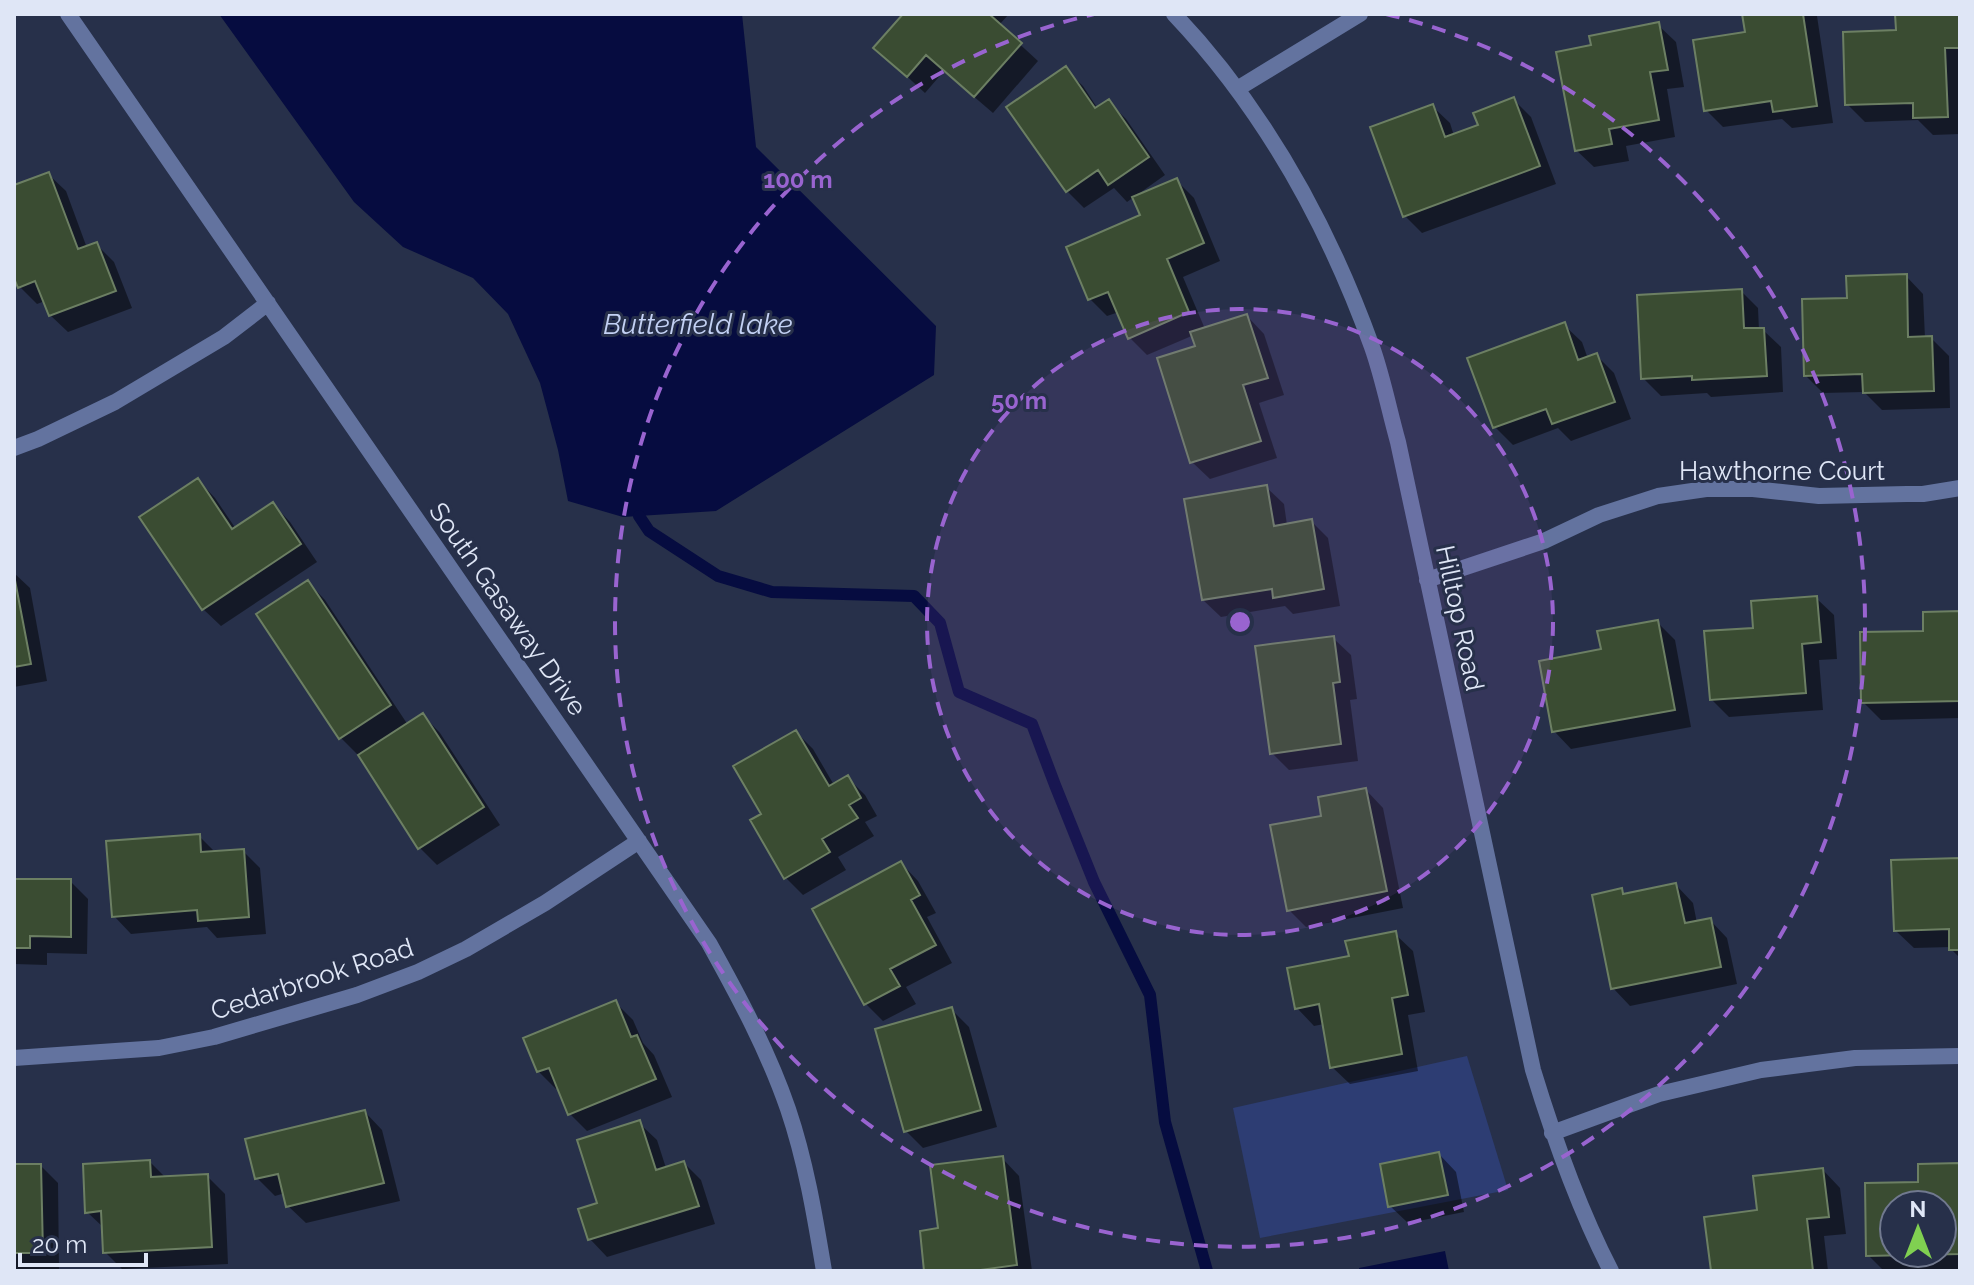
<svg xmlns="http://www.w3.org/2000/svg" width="1974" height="1285" font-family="Raleway,sans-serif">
<rect width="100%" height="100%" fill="#27304a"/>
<!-- green -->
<path fill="#2d3d73" d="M 1467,1056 L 1508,1190 L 1260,1238 L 1233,1108 Z"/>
<!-- water -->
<path fill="#060c40" d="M 219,14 L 742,14 L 756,147 L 936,326 L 934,375 L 716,511 L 623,517 L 568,501 L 558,450 L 540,383 L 508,314 L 473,278 L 403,247 L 354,202 Z
M 1445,1251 L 1449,1271 L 1359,1271 L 1359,1268 Z"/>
<!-- shadow -->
<path fill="#0007" fill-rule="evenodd" d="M 906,14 L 1009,14 L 999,25 L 1038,61 L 993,113 L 944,71 L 925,93 L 876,48 Z
M 1744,14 L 1815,14 L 1817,16 L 1833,123 L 1792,128 L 1782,119 L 1723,127 L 1706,110 L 1747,34 Z
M 1897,14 L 1960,14 L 1960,134 L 1933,135 L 1918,120 L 1865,122 L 1847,104 L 1898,32 Z
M 1658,25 L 1676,42 L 1684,87 L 1667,89 L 1675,137 L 1626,146 L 1629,161 L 1594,167 L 1576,150 L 1593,47 Z
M 1065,69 L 1083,86 L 1098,109 L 1108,101 L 1126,119 L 1165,175 L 1137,195 L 1138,196 L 1176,180 L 1194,198 L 1220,261 L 1183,277 L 1205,329 L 1247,316 L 1264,334 L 1284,395 L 1259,403 L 1277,458 L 1210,479 L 1192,462 L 1197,348 L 1194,335 L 1147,355 L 1130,338 L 1119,312 L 1107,316 L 1090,299 L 1143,216 L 1134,197 L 1127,202 L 1114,188 L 1084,208 L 1067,191 Z
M 1514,100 L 1531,117 L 1556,184 L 1422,233 L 1405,216 L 1432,106 L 1450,123 L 1454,136 L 1480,126 Z
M 48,174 L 66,191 L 87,248 L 96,244 L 114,262 L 132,308 L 68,332 L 50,315 L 45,301 L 37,304 L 19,286 L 14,272 L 14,187 Z
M 1906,276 L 1923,294 L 1925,338 L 1931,338 L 1949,356 L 1950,408 L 1882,410 L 1864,392 L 1823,393 L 1806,376 L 1849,300 Z
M 1741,291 L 1758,308 L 1759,330 L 1763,330 L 1781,347 L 1783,392 L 1711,397 L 1707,393 L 1661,396 L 1643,378 Z
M 1564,325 L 1582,342 L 1588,359 L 1597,356 L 1614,373 L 1631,419 L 1571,441 L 1558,428 L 1513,445 L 1495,427 L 1470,359 Z
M 198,480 L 215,498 L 236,529 L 273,504 L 290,522 L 317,562 L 221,626 L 203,609 Z
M 1266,487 L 1284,504 L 1287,525 L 1311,521 L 1328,538 L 1340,606 L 1293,614 L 1285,606 L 1221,617 L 1203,600 Z
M 14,573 L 30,588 L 47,681 L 14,687 Z
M 308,582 L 325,600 L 408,725 L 423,715 L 440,733 L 500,825 L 437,865 L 420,848 L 358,755 L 341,738 L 259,614 Z
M 1816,598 L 1834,615 L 1837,659 L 1819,660 L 1823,710 L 1729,717 L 1712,700 L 1755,629 Z
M 1960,613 L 1960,718 L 1881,720 L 1863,702 L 1925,633 Z
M 1657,622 L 1675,640 L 1691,727 L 1571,749 L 1554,731 L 1603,651 Z
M 1333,638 L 1351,655 L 1357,699 L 1350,700 L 1358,761 L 1289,770 L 1272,753 Z
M 796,732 L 813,749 L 834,785 L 848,778 L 865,795 L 877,816 L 865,822 L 874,836 L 838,857 L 846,870 L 803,895 L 786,878 L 764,815 Z
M 1366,790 L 1383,808 L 1403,908 L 1306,927 L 1289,910 Z
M 199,836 L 216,853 L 243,851 L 260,868 L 266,934 L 217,938 L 207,927 L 131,934 L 114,916 Z
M 1960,860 L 1960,958 L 1951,949 L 1951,947 L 1914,948 L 1896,931 Z
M 901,863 L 918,881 L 936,913 L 927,917 L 952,963 L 906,987 L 916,1004 L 883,1021 L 866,1004 Z
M 14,881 L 70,881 L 88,899 L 87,954 L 47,953 L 47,965 L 14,964 Z
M 1676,885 L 1693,903 L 1697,923 L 1710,920 L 1727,938 L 1737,984 L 1630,1006 L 1613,988 L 1621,891 L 1626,895 Z
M 1395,934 L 1413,951 L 1425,1012 L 1408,1015 L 1418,1071 L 1350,1084 L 1332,1067 L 1324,1024 L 1314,1026 L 1297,1008 L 1351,958 Z
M 616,1003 L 633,1020 L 643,1043 L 654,1055 L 672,1097 L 587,1131 L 570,1114 L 559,1087 L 556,1089 L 538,1071 Z
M 951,1009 L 969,1027 L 997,1127 L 923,1148 L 906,1131 Z
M 365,1112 L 382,1130 L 400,1201 L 306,1223 L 288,1206 L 285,1193 L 275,1196 L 257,1178 Z
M 639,1123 L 657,1140 L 666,1168 L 684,1163 L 701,1180 L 715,1224 L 607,1257 L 590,1239 L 599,1204 Z
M 1439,1154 L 1456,1172 L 1464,1212 L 1408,1223 L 1390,1206 Z
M 1002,1158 L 1019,1176 L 1032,1271 L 927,1271 Z
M 150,1162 L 166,1178 L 207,1176 L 225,1194 L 228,1264 L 122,1269 L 105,1252 L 104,1228 L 87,1212 Z
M 1960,1165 L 1960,1271 L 1884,1271 L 1868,1255 L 1867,1185 L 1920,1184 ZM 1894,1205 L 1942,1205 L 1942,1253 L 1894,1253 Z
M 14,1166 L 41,1166 L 58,1183 L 59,1269 L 14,1270 Z
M 1823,1170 L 1840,1188 L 1846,1234 L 1824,1236 L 1828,1271 L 1713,1271 Z"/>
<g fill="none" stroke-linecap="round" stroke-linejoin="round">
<!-- stream -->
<path stroke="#060c40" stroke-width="12" d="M 639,516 L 649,531 L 718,576 L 772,592 L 914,596 L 940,623 L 959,692 L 1032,724 L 1055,785 L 1094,882 L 1150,995 L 1165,1122 L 1207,1271"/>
</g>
<!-- building -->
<path fill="#3a4c32" stroke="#6c7f63" stroke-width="2" fill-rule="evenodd" d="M 903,14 L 989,14 L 1022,43 L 974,97 L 926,55 L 907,77 L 873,48 Z
M 1742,14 L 1803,14 L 1817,106 L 1773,112 L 1771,101 L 1704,111 L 1693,40 L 1745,32 Z
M 1895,14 L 1960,14 L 1960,48 L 1945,48 L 1948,117 L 1913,118 L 1913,103 L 1845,105 L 1843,32 L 1896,30 Z
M 1659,22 L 1668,70 L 1650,72 L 1659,120 L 1609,129 L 1612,144 L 1575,151 L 1556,52 L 1591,45 L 1589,36 Z
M 1066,66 L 1095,108 L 1109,99 L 1149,157 L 1108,185 L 1098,170 L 1066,192 L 1006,107 Z
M 1514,97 L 1540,166 L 1403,217 L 1370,127 L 1433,104 L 1445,137 L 1478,125 L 1473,113 Z
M 49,172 L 78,249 L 97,242 L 116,291 L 49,316 L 35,281 L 18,288 L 14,278 L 14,185 Z
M 1177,178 L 1204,243 L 1167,259 L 1189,312 L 1128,339 L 1108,292 L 1088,300 L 1066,247 L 1140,215 L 1132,197 Z
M 1907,274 L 1908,337 L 1932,336 L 1934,391 L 1863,393 L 1862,374 L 1804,376 L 1802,299 L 1847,298 L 1846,276 Z
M 1742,289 L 1744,328 L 1764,328 L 1767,376 L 1692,380 L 1692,376 L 1641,379 L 1637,295 Z
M 1247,314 L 1268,378 L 1243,385 L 1261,441 L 1190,463 L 1157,358 L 1195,346 L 1190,332 Z
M 1565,322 L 1578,360 L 1597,353 L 1615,402 L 1552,424 L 1546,409 L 1493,428 L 1467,358 Z
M 198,478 L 232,529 L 273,502 L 301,544 L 202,610 L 139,517 Z
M 1267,485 L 1274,526 L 1312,519 L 1324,589 L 1273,598 L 1272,589 L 1202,600 L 1184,499 Z
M 14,575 L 31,664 L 14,667 Z
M 308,580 L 391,705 L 339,739 L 256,614 Z
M 1817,596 L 1821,642 L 1802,644 L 1806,693 L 1710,700 L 1704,631 L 1753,628 L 1751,601 Z
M 1960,611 L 1960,701 L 1861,703 L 1860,632 L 1923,631 L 1923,612 Z
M 1658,620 L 1675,710 L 1552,732 L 1539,661 L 1601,649 L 1597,631 Z
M 1334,636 L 1340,682 L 1333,683 L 1341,744 L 1270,754 L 1255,646 Z
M 423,713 L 484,807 L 418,849 L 358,755 Z
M 796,730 L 829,786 L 848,775 L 861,798 L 849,805 L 858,818 L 822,839 L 830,852 L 784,879 L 750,820 L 761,814 L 733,766 Z
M 1366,788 L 1387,891 L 1287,911 L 1270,825 L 1321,816 L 1318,797 Z
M 200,834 L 201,852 L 244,849 L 249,917 L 198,921 L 197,910 L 112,917 L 106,841 Z
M 1960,858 L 1960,950 L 1949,950 L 1949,929 L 1894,931 L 1891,860 Z
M 901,861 L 920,895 L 911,900 L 936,945 L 890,969 L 900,986 L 864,1005 L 812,909 Z
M 14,879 L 71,879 L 71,937 L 30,936 L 30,948 L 14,948 Z
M 1676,883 L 1685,923 L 1711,918 L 1721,967 L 1611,989 L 1592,895 L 1622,888 L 1623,894 Z
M 1396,931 L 1408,995 L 1392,998 L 1402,1054 L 1330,1068 L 1319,1004 L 1295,1009 L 1287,968 L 1349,956 L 1345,941 Z
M 616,1000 L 631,1037 L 637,1035 L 656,1079 L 568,1115 L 549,1068 L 537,1072 L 523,1038 Z
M 952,1007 L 981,1110 L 904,1132 L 875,1029 Z
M 365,1110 L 384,1183 L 286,1207 L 278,1174 L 255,1179 L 245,1139 Z
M 640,1120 L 656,1170 L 684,1161 L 699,1206 L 588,1240 L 578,1209 L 597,1203 L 577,1140 Z
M 1439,1152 L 1448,1195 L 1388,1207 L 1380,1164 Z
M 1003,1156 L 1017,1265 L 973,1271 L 924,1271 L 920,1231 L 938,1228 L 930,1165 Z
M 150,1160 L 151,1177 L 208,1174 L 212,1247 L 103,1253 L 101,1211 L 85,1213 L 83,1164 Z
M 1960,1163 L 1960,1254 L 1866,1256 L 1865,1183 L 1918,1182 L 1918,1164 ZM 1894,1205 L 1942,1205 L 1942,1253 L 1894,1253 Z
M 14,1164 L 41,1164 L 43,1253 L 14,1253 Z
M 1823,1168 L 1829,1217 L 1807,1219 L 1813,1271 L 1711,1271 L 1704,1217 L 1757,1210 L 1753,1176 Z"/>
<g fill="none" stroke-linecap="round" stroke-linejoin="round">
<!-- minor -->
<path stroke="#63739f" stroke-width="16" d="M 68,14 L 709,943 C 739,997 768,1051 788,1109 C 806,1162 815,1217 824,1271
M 1174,14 C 1264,109 1328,225 1372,347 C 1383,378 1389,410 1398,442 L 1533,1070 C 1554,1139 1578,1207 1611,1271
M 1237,89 L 1360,14
M 14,448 L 38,439 L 115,402 L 224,337 L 268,303
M 1427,580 L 1544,541 L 1599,515 L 1658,496 L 1706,489 L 1753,489 L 1819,496 L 1907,494 L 1923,494 L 1960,488
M 14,1058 L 159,1048 L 214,1037 L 357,995 L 418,972 L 466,949 L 545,903 L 639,841
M 1552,1133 L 1659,1094 L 1761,1070 L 1855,1058 L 1960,1056"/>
</g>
<!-- distance rings -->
<circle cx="1240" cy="622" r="313" fill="#9964d0" fill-opacity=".12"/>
<g fill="none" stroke="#9964d0" stroke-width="4" stroke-dasharray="14 10">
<circle cx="1240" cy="622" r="313"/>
<path d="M1386 14A625 625 0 1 1 1094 14"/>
</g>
<g text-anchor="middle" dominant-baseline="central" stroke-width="6" stroke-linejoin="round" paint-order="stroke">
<!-- street labels -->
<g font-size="26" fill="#dfe6f6" stroke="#27304a">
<text x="1782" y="471">Hawthorne Court</text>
<text transform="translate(508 609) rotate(55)">South Gasaway Drive</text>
<text transform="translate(1460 618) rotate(78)">Hilltop Road</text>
<text transform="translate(312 979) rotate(-18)">Cedarbrook Road</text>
</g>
<!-- water labels -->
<g font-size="28" font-style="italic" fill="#c3d1f4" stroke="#27304a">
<text x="698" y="324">Butterfield lake</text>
</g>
</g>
<circle cx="1240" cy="622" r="12" fill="#9964d0" stroke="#27304a" stroke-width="4"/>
<g font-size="24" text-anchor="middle" font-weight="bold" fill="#9964d0" stroke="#27304a" stroke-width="6" stroke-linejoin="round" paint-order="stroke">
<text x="798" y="188">100 m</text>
<text x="1019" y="409">50 m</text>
</g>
<!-- border -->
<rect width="1974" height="1285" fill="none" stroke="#dfe6f6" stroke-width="32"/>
<!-- north arrow -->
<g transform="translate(1918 1229)"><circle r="38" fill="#27304a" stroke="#71798f" stroke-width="2"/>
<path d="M0-6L14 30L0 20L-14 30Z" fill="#80d051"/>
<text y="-12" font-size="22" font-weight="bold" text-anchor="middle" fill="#dfe6f6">N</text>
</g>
<!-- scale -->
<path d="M20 1253v12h126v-12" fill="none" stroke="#dfe6f6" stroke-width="4"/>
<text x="32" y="1253" font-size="24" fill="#dfe6f6" stroke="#27304a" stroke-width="6" paint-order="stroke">20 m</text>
</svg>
